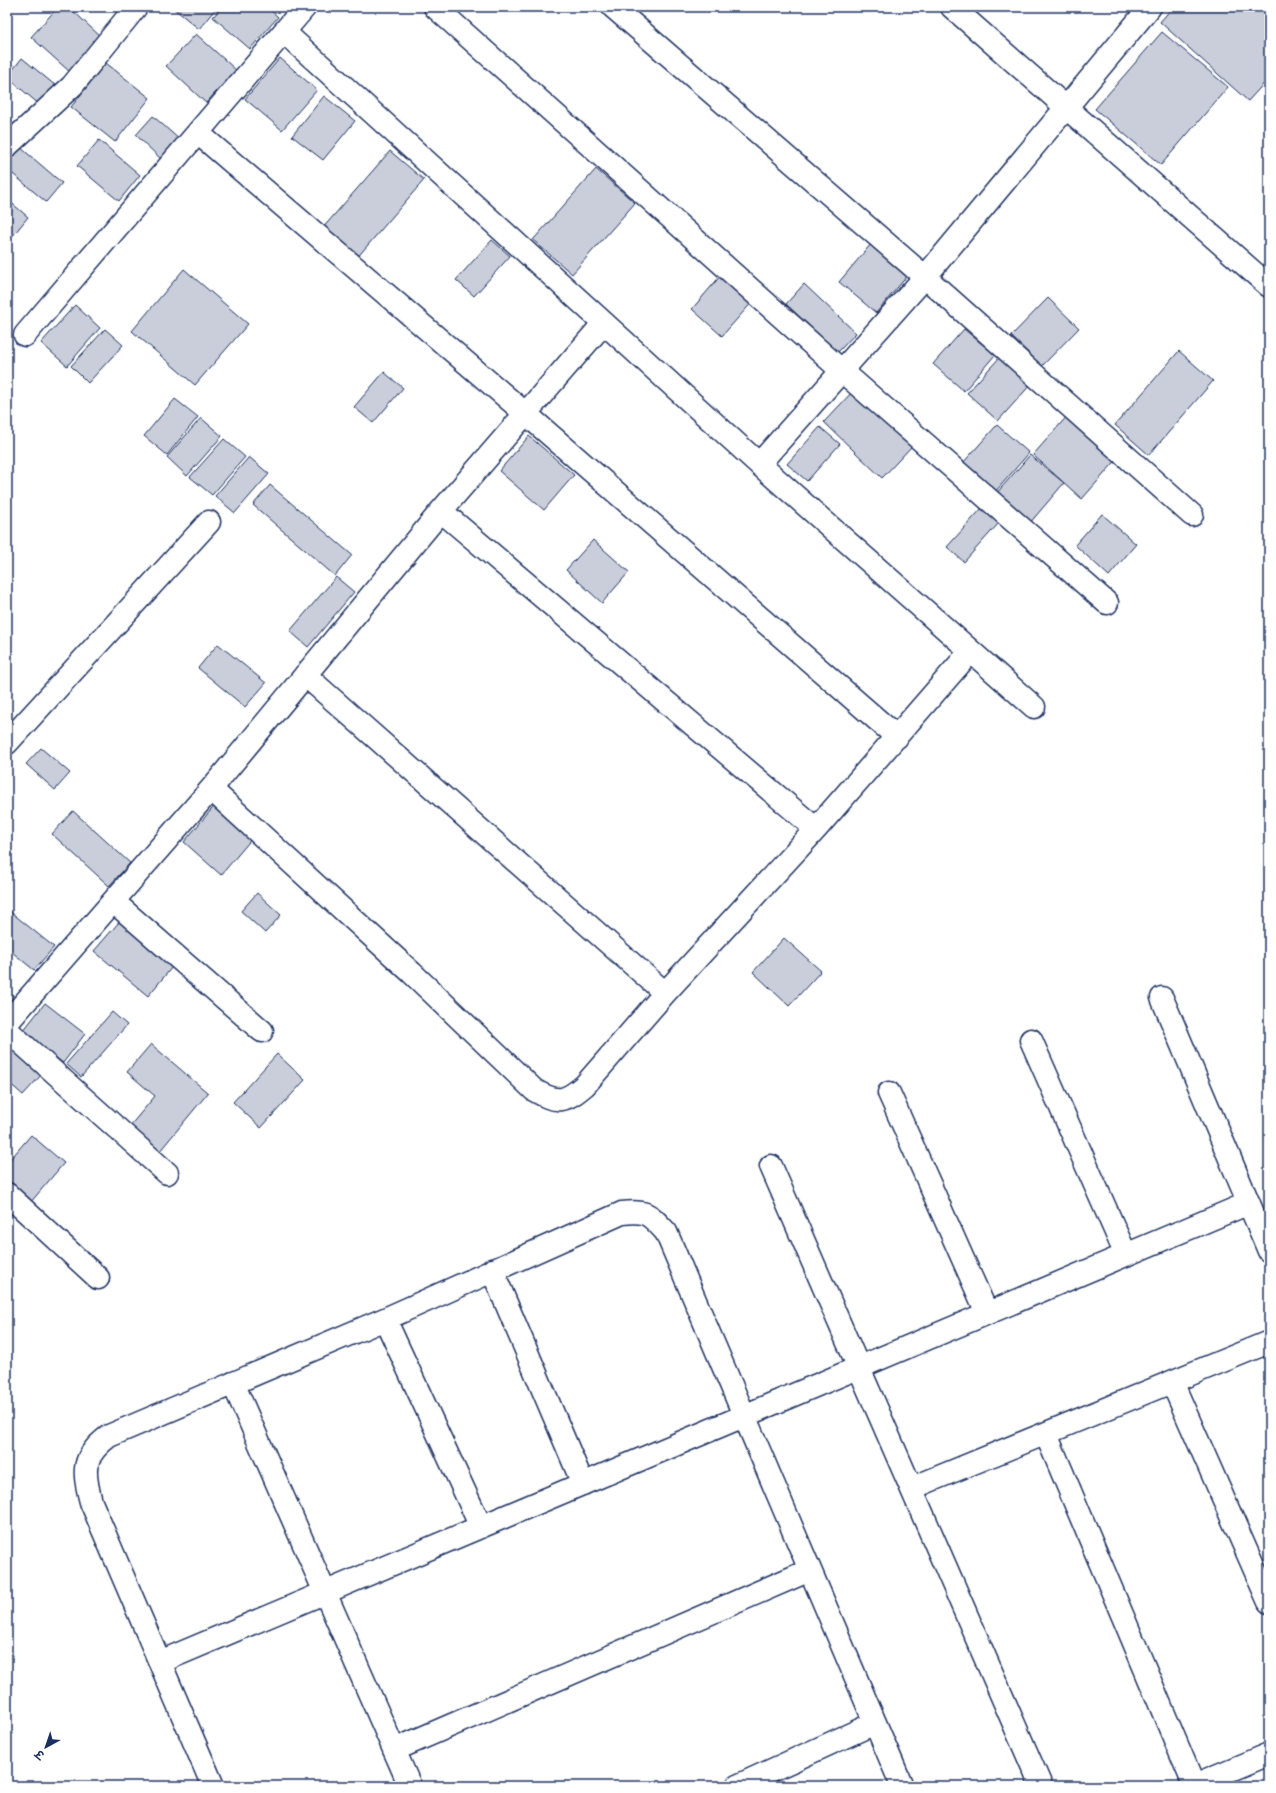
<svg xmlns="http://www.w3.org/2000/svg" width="1276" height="1793" font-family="Mali,'Playpen Sans Deva',sans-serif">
<rect width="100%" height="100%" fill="#fff"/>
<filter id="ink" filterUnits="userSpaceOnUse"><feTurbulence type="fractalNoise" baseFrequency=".025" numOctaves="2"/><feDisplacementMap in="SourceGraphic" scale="8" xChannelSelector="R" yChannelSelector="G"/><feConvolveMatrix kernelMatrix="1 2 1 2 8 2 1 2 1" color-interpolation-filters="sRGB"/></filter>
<g filter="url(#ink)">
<!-- building -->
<path fill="#caceda" stroke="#1b2f5e" d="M 58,7 L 69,7 L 102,38 L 70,72 L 31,37 Z
M 172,7 L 217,7 L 199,29 Z
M 222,7 L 267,7 L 278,17 L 250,49 L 213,17 Z
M 1173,7 L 1269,7 L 1269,78 L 1248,101 L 1160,22 Z
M 1162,32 L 1228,87 L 1161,165 L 1095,109 Z
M 196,34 L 236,70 L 206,103 L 166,66 Z
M 22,58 L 56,86 L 40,105 L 7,77 Z
M 280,58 L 317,90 L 282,130 L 245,99 Z
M 106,63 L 150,98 L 115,142 L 71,107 Z
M 324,96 L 355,121 L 323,160 L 292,136 Z
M 1269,106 L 1269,115 L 1264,111 Z
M 153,116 L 181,141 L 164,162 L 136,135 Z
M 99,140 L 140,175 L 119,201 L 77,166 Z
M 20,147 L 62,183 L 46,202 L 7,169 L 7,163 Z
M 390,151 L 424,180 L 355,260 L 321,230 Z
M 596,169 L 635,203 L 572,274 L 533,240 Z
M 7,199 L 28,217 L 11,238 L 7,235 Z
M 492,240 L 510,256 L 474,296 L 456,280 Z
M 871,244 L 908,275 L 876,313 L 839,282 Z
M 184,269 L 248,324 L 195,385 L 132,331 Z
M 722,274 L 753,301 L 722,336 L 692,309 Z
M 804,284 L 856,333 L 838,352 L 786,304 Z
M 1048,298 L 1079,328 L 1042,366 L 1011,336 Z
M 75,305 L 100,328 L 67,366 L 41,343 Z
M 105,329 L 123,345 L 88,383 L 71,366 Z
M 964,329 L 995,355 L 964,391 L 933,364 Z
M 1179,351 L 1213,381 L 1149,455 L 1115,425 Z
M 1001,356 L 1032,383 L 998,421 L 967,393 Z
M 384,372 L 403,388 L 373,423 L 354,407 Z
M 854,390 L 912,446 L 882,478 L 824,422 Z
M 175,399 L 198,417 L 167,455 L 144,436 Z
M 1069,414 L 1119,457 L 1082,499 L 1033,455 Z
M 201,418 L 222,436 L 187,476 L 167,457 Z
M 997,425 L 1029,453 L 995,492 L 962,464 Z
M 820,427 L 840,444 L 807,481 L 787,464 Z
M 529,436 L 574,475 L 544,510 L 499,471 Z
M 224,439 L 245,457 L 212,495 L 190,477 Z
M 1030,455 L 1064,483 L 1029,524 L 995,495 Z
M 249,457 L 269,474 L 235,513 L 215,496 Z
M 270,485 L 352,555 L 335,576 L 253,505 Z
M 982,508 L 999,523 L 964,562 L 947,547 Z
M 1102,514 L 1136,544 L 1109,576 L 1075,545 Z
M 593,540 L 629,572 L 602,603 L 566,570 Z
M 336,577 L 354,592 L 308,647 L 290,631 Z
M 218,644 L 266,683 L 245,707 L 198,668 Z
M 41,748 L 70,773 L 55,790 L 26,764 Z
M 216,804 L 254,836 L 221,875 L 184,842 Z
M 73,811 L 130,863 L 109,886 L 52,834 Z
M 257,893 L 281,915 L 265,933 L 241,911 Z
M 7,909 L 54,947 L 34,970 L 7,948 Z
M 120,921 L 173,966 L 148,996 L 94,951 Z
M 784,938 L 821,971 L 789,1006 L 753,972 Z
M 7,990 L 16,998 L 7,1009 Z
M 45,1003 L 85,1034 L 63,1063 L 23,1031 Z
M 112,1012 L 127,1025 L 81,1077 L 66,1064 Z
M 11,1043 L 44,1072 L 23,1095 L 7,1081 L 7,1048 Z
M 151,1044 L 208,1093 L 159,1152 L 129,1127 L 155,1096 L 127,1072 Z
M 277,1054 L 305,1080 L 261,1128 L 233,1102 Z
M 7,1111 L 11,1115 L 7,1120 Z
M 31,1135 L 64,1163 L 30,1203 L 7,1183 L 7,1163 Z"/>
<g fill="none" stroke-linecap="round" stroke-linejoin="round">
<defs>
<path id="minor" d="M 435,7 L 842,371 L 1107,603
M 613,7 L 925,277 L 1192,515
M 952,7 L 1269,286
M 284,32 L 759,464 L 1034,707
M 198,133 L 526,414 L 897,737
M 7,146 L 72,86 L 136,7
M 25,335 L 305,7
M 759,464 L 925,277 L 1150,7
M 441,511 L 816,829
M 305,675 L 665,993
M 7,743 L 209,522
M 211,789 L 412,973 L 534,1090 C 558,1104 565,1102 585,1085 L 665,993 L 816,829 L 970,652
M 114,902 L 262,1031
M 1162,998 L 1269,1251
M 7,1023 L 211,789 L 441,511 L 604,323
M 7,1030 L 167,1173
M 1031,1040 L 1126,1255
M 889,1093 L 987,1313
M 771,1166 L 1041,1786
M 7,1194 L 98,1278
M 492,1270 L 583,1484
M 385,1319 L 481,1527
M 1172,1382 L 1269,1602
M 233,1383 L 410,1786
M 1046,1434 L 1194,1785
M 912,1488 L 1269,1342
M 160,1662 L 1249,1203
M 394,1750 L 810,1570
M 213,1786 L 91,1502 C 83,1471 81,1457 109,1436 L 385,1319 L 622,1213 C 647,1210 649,1214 666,1232 L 902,1786
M 737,1786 L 875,1723
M 1192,1786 L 1269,1754"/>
</defs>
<!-- minor casing -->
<use href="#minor" stroke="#1b2f5e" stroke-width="25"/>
<!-- minor -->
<use href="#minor" stroke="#fff" stroke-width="22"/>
</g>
</g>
<!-- margin -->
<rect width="1276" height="1793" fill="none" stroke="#fff" stroke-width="24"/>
<rect x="12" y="12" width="1252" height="1769" fill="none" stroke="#1b2f5e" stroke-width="1.5" filter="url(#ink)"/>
<!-- north arrow -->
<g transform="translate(46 1747) rotate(220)" stroke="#ffffff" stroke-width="3" paint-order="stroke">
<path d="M0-3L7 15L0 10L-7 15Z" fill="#1b2f5e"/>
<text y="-6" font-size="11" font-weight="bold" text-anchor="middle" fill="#1b2f5e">उ</text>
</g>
</svg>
